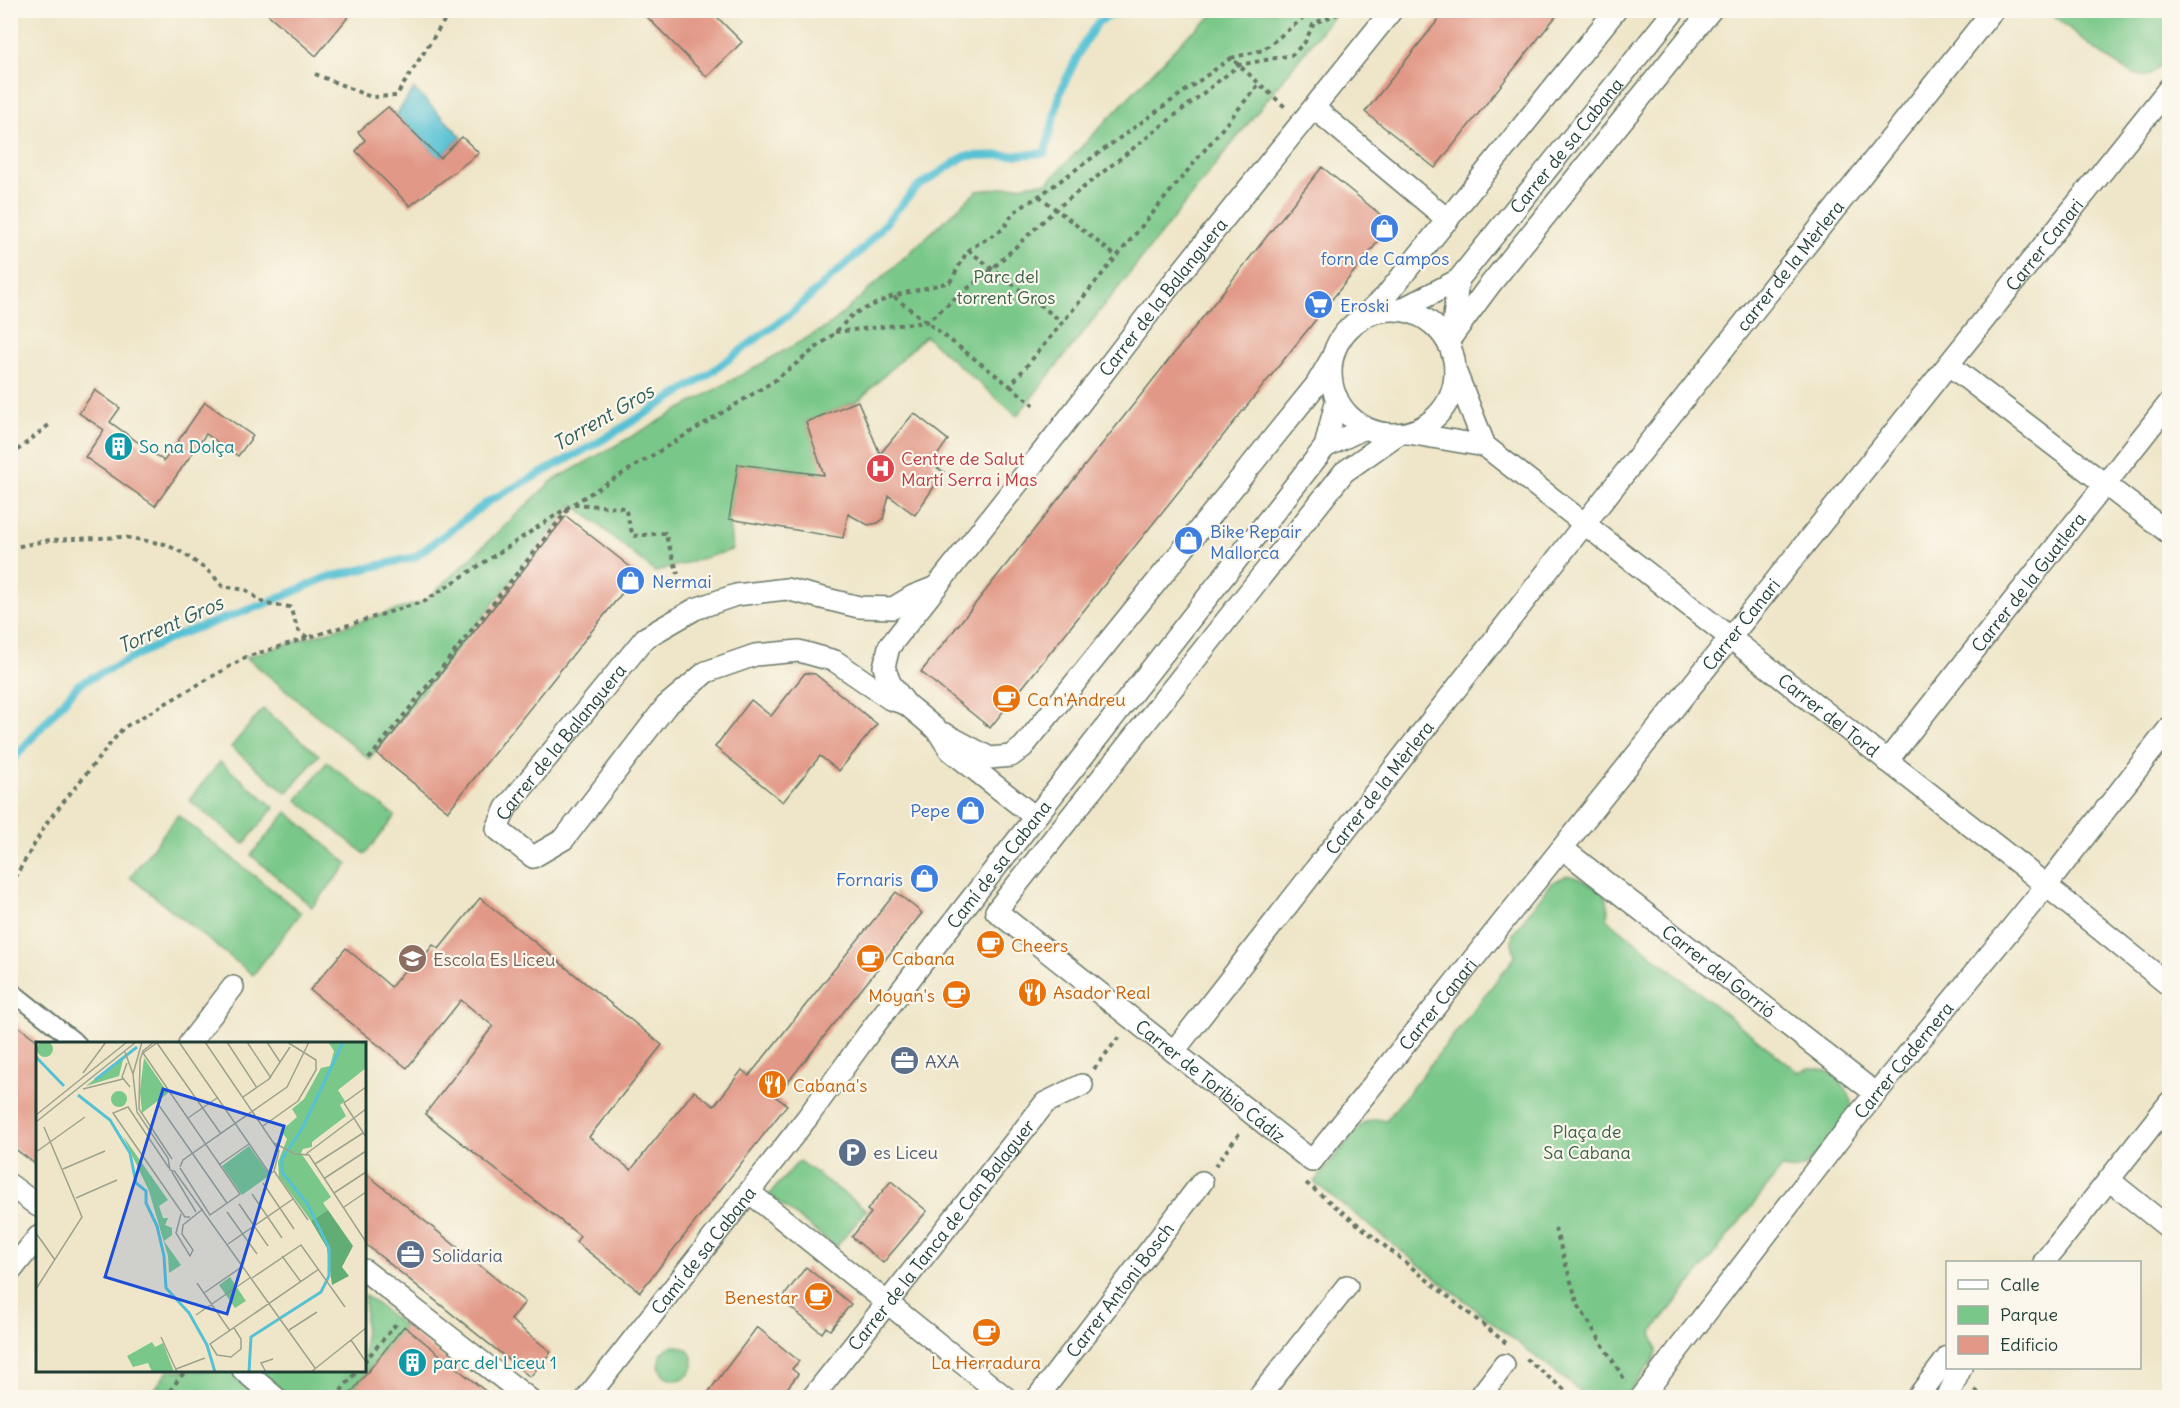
<svg xmlns="http://www.w3.org/2000/svg" width="2180" height="1408" font-family="Delius,sans-serif">
<rect width="100%" height="100%" fill="#fbf7ec"/>
<filter id="ink" filterUnits="userSpaceOnUse"><feTurbulence type="fractalNoise" baseFrequency=".0167" numOctaves="2"/><feDisplacementMap in="SourceGraphic" scale="12" xChannelSelector="R" yChannelSelector="G"/><feConvolveMatrix kernelMatrix="1 2 1 2 8 2 1 2 1" color-interpolation-filters="sRGB"/></filter>
<filter id="wash" filterUnits="userSpaceOnUse"><feTurbulence type="fractalNoise" baseFrequency=".008" numOctaves="4" result="noise"/><feDisplacementMap in="SourceGraphic" scale="24" xChannelSelector="R" yChannelSelector="G"/><feGaussianBlur stdDeviation="1.35" result="paint"/><feColorMatrix in="noise" values="0 0 0 0 0 0 0 0 0 0 0 0 0 0 0 0 0 1.4 0 .05"/><feComposite in="paint" operator="in"/></filter>
<g filter="url(#wash)">
<rect width="100%" height="100%" fill="#efe6c9"/>
<!-- green -->
<path fill="#79c889" stroke="#4c825e" stroke-width="1.5" d="M 1219,11 L 1337,11 L 1017,416 L 925,336 L 858,401 L 806,422 L 825,475 L 738,464 L 729,519 L 732,550 L 655,572 L 573,504 L 369,759 L 246,657 L 425,601 L 552,481 L 830,325 L 977,191 L 1048,182 L 1186,37 Z
M 2048,11 L 2169,11 L 2169,53 C 2163,61 2156,74 2146,76 C 2126,80 2065,24 2048,11 Z
M 263,709 L 319,755 L 287,793 L 231,747 Z
M 220,762 L 274,807 L 244,844 L 189,800 Z
M 327,762 L 395,816 L 365,854 L 297,800 Z
M 287,812 L 348,864 L 312,907 L 251,855 Z
M 178,815 L 301,913 L 253,975 L 130,877 Z
M 1566,876 C 1579,876 1606,889 1608,904 C 1609,909 1607,915 1607,919 L 1798,1072 C 1804,1070 1809,1067 1816,1068 C 1832,1069 1853,1090 1851,1107 C 1850,1114 1812,1162 1805,1166 C 1798,1171 1790,1170 1782,1168 L 1652,1332 L 1657,1351 L 1654,1359 L 1625,1397 L 1587,1397 L 1314,1182 L 1363,1123 L 1376,1119 L 1386,1121 L 1515,957 L 1512,943 L 1513,934 L 1551,883 Z
M 799,1161 L 867,1210 L 836,1247 L 769,1195 Z
M 365,1295 L 404,1326 L 347,1397 L 148,1398 L 168,1371 L 364,1370 Z
M659 1363a17 17 0 1 1 34 0a17 17 0 1 1-34 0Z"/>
<!-- water -->
<path fill="#57c1d4" stroke="#3b7f84" stroke-width="1.5" d="M 414,89 L 462,137 L 440,158 L 396,115 Z"/>
<g fill="none" stroke-linecap="round" stroke-linejoin="round">
<!-- stream -->
<path stroke="#57c1d4" stroke-width="8" d="M 10,763 L 79,684 L 178,635 L 265,604 L 325,578 L 415,557 L 489,501 L 597,443 L 702,379 L 790,314 L 863,249 L 916,188 L 965,156 L 1017,155 L 1045,153 L 1061,90 L 1083,45 L 1098,22 L 1121,10"/>
</g>
<g id="blocks">
<!-- building -->
<path fill="#e29886" d="M 263,10 L 354,10 L 316,56 Z
M 640,10 L 710,10 L 742,42 L 707,77 Z
M 1446,10 L 1561,10 L 1435,168 L 1365,112 Z
M 388,107 L 440,158 L 462,137 L 479,153 L 410,206 L 356,151 L 365,140 L 358,132 Z
M 1322,167 L 1392,224 L 990,728 L 921,672 Z
M 95,390 L 120,408 L 110,422 L 164,461 L 205,402 L 253,436 L 238,456 L 206,434 L 155,506 L 85,457 L 104,430 L 79,413 Z
M 858,401 L 880,454 L 914,413 L 948,440 L 931,464 L 944,472 L 915,515 L 889,496 L 883,519 L 878,523 L 868,525 L 848,514 L 843,538 L 729,519 L 738,464 L 824,475 L 806,422 Z
M 566,516 L 638,573 L 448,811 L 377,754 Z
M 805,673 L 815,674 L 877,724 L 839,771 L 820,756 L 783,802 L 715,747 L 751,700 L 771,716 Z
M 896,892 L 922,913 L 776,1097 L 787,1105 L 640,1292 L 576,1242 L 580,1236 L 425,1114 L 493,1026 L 461,1000 L 407,1068 L 310,990 L 346,948 L 391,987 L 413,960 L 418,964 L 433,945 L 439,949 L 480,898 L 662,1045 L 589,1137 L 631,1170 L 694,1091 L 714,1106 L 742,1070 L 749,1076 Z
M 10,1020 L 38,1041 L 38,1166 L 10,1145 Z
M 364,1172 L 525,1302 L 511,1320 L 551,1352 L 530,1377 L 364,1243 Z
M 891,1181 L 927,1211 L 883,1263 L 852,1237 L 871,1213 L 867,1210 Z
M 806,1267 L 851,1304 L 830,1330 L 826,1327 L 822,1333 L 781,1300 Z
M 404,1326 L 494,1398 L 347,1398 Z
M 757,1327 L 799,1361 L 792,1369 L 798,1374 L 780,1398 L 704,1398 Z"/>
</g>
</g>
<g filter="url(#ink)">
<use href="#blocks" fill-opacity="0" stroke="#687868" stroke-width="1.5"/>
<g fill="none" stroke-linecap="round" stroke-linejoin="round">
<defs>
<path id="pedestrian" d="M 10,990 L 78,1044"/>
<g id="minor">
<path d="M 1314,108 L 1448,220"/>
<path id="s1" d="M 1400,310 L 1458,280 L 1675,10"/>
<circle cx="1393" cy="372" r="62"/>
<path d="M 1359,320 L 1385,297 L 1616,10"/>
<path d="M 1452,336 L 1489,286 L 1711,10"/>
<path d="M 1452,336 L 1458,280"/>
<path d="M 1949,365 L 2170,534"/>
<path id="s2" d="M 1455,370 L 1485,446 L 2022,866 L 2170,986"/>
<path d="M 1408,433 L 1485,446"/>
<path id="s3" d="M 1398,434 L 1344,472 L 996,911 L 1312,1161 L 2170,87"/>
<path d="M 1325,447 L 1365,428"/>
<path id="s4" d="M 906,704 L 890,699 L 835,661 L 799,651 L 755,655 L 706,672 L 666,706 L 564,839 L 533,857 L 497,829 L 506,808 L 645,638 L 695,609 L 736,595 L 786,589 L 859,607 L 893,608 L 913,596 L 936,587"/>
<path d="M 945,734 L 990,758 L 1011,756 L 1023,747 L 1316,385 L 1333,356"/>
<path id="s5" d="M 1887,761 L 2170,402"/>
<path id="s6" d="M 1035,817 L 950,750 L 937,730 L 906,704 L 890,683 L 884,667 L 889,647 L 1062,427 L 1166,291 L 1392,10"/>
<path id="s7" d="M 1563,849 L 1875,1093"/>
<path d="M 189,1044 L 233,987"/>
<path id="s8" d="M 1174,1051 L 1585,523 L 1993,10"/>
<path d="M 2109,1180 L 2170,1229"/>
<path d="M 10,1185 L 38,1206"/>
<path d="M 749,1192 L 1006,1398"/>
<path d="M 2044,1262 L 2170,1102"/>
<path d="M 364,1270 L 528,1398"/>
<path d="M 10,1272 L 38,1237"/>
<path d="M 243,1370 L 276,1398"/>
<path id="s9" d="M 587,1398 L 807,1118 L 868,1034 L 961,912 L 1325,447 L 1337,398"/>
<path id="s10" d="M 812,1398 L 1045,1103 L 1082,1085"/>
<path id="s11" d="M 1037,1398 L 1202,1182"/>
<path d="M 1258,1398 L 1347,1286"/>
<path d="M 1479,1398 L 1504,1365"/>
<path id="s12" d="M 1641,1398 L 1850,1125 L 2046,886 L 2170,727"/>
<path d="M 1917,1398 L 1948,1357"/>
<path d="M 1947,1398 L 1961,1368"/>
</g>
</defs>
<!-- pedestrian casing -->
<use href="#pedestrian" stroke="#687868" stroke-width="20"/>
<!-- minor casing -->
<use href="#minor" stroke="#687868" stroke-width="24"/>
<!-- path -->
<path stroke="#687868" stroke-width="4" stroke-dasharray="4.5 4.5" stroke-linecap="butt" d="M 1231,58 L 1263,50 L 1313,10
M 315,74 L 371,97 L 396,96 L 451,10
M 1039,196 L 1117,257
M 968,250 L 1062,322
M 894,297 L 1010,386 L 1259,84
M 835,332 L 926,322 L 992,269 L 1056,209 L 1239,65 L 1292,55 L 1305,42 L 1314,23 L 1349,10
M 1010,386 L 1034,405
M 10,456 L 50,424
M 574,504 L 625,508 L 633,536 L 665,533 L 678,574
M 10,548 L 50,540 L 124,537 L 165,544 L 183,553 L 212,574 L 222,586 L 246,590 L 265,604 L 290,607 L 298,630 L 308,638
M 369,759 L 569,508
M 10,886 L 48,821 L 123,728 L 246,657 L 425,601 L 573,504 L 774,381 L 835,333 L 853,314 L 893,296 L 950,282 L 968,250 L 1003,229 L 1014,212 L 1039,196 L 1231,58 L 1285,107
M 1094,1069 L 1119,1037
M 1215,1166 L 1241,1131
M 1306,1183 L 1506,1343
M 1555,1228 L 1578,1305 L 1626,1382
M 1526,1359 L 1575,1398
M 364,1362 L 397,1323
M 1975,1390 L 1984,1398
M 164,1398 L 186,1370
M 335,1398 L 358,1370"/>
<!-- pedestrian -->
<use href="#pedestrian" stroke="#fff" stroke-width="16"/>
<!-- minor -->
<use href="#minor" stroke="#fff" stroke-width="21"/>
</g>
</g>
<!-- icons -->
<defs>
<symbol id="shop-disc" viewBox="-11 -11 22 22"><circle r="9.5" fill="#3f7fe0" stroke="#fbf7ec"/><path d="M-5-2.5h2.3a2.7 3.5 0 0 1 5.4 0H5L5.5 6h-11ZM-1.5-2.5h3a1.5 2.3 0 0 0-3 0Z" fill="#fff"/></symbol>
<symbol id="supermarket-disc" viewBox="-11 -11 22 22"><circle r="9.5" fill="#3f7fe0" stroke="#fbf7ec"/><path d="M-6-5.5h2.5l.6 2H6L4.5 2H-2.5L-4.4-4H-6ZM-1.5 3.2a1.3 1.3 0 1 0 .1 0ZM3 3.2a1.3 1.3 0 1 0 .1 0Z" fill="#fff"/></symbol>
<symbol id="building-disc" viewBox="-11 -11 22 22"><circle r="9.5" fill="#0f9aa8" stroke="#fbf7ec"/><path d="M-4-6H4V6H1V3H-1V6H-4ZM-2.5-4.3h1.7v1.8h-1.7ZM.8-4.3h1.7v1.8H.8ZM-2.5-1h1.7V.8h-1.7ZM.8-1h1.7V.8H.8Z" fill="#fff"/></symbol>
<symbol id="hospital-disc" viewBox="-11 -11 22 22"><circle r="9.5" fill="#e0444e" stroke="#fbf7ec"/><path d="M-5-5h3v3.5h4V-5h3V5h-3V1.5h-4V5h-3Z" fill="#fff"/></symbol>
<symbol id="cafe-disc" viewBox="-11 -11 22 22"><circle r="9.5" fill="#e8710a" stroke="#fbf7ec"/><path d="M-5.5-4.5H6V0H3Q3 3.5 0 3.5H-2.5Q-5.5 3.5-5.5 0ZM3-3.2v2h1.7v-2ZM-6 4.5H4V6H-6Z" fill="#fff"/></symbol>
<symbol id="school-disc" viewBox="-11 -11 22 22"><circle r="9.5" fill="#8d6e63" stroke="#fbf7ec"/><path d="M0-5L7-2L0 1L-7-2ZM-4 1L0 2.5L4 1V4Q0 6-4 4Z" fill="#fff"/></symbol>
<symbol id="restaurant-disc" viewBox="-11 -11 22 22"><circle r="9.5" fill="#e8710a" stroke="#fbf7ec"/><path d="M-5-6h1v4h1v-4h1v4h1v-4h1v5L-1.5 .5V6h-2V.5L-5-1ZM5-6V6H3V1.5H1.5Q1.5-4 5-6Z" fill="#fff"/></symbol>
<symbol id="office-disc" viewBox="-11 -11 22 22"><circle r="9.5" fill="#5c6f8a" stroke="#fbf7ec"/><path d="M-6-3h4V-5.5h4V-3h4V5H-6ZM-1-4.5V-3h2v-1.5ZM-6 0V1H6V0Z" fill="#fff"/></symbol>
<symbol id="parking-disc" viewBox="-11 -11 22 22"><circle r="9.5" fill="#5c6f8a" stroke="#fbf7ec"/><path d="M-3.5-5.5H1a3.5 3.5 0 0 1 0 7H-1V5.5H-3.5ZM-1-3.4V-.6H.8a1.4 1.4 0 0 0 0-2.8Z" fill="#fff"/></symbol>
</defs>
<g fill-rule="evenodd">
<use href="#shop-disc" x="1368" y="212" width="33" height="33"/>
<use href="#supermarket-disc" x="1302" y="288" width="33" height="33"/>
<use href="#building-disc" x="102" y="430" width="33" height="33"/>
<use href="#hospital-disc" x="864" y="452" width="33" height="33"/>
<use href="#shop-disc" x="1172" y="524" width="33" height="33"/>
<use href="#shop-disc" x="614" y="564" width="33" height="33"/>
<use href="#cafe-disc" x="990" y="682" width="33" height="33"/>
<use href="#shop-disc" x="954" y="794" width="33" height="33"/>
<use href="#shop-disc" x="908" y="862" width="33" height="33"/>
<use href="#cafe-disc" x="974" y="928" width="33" height="33"/>
<use href="#cafe-disc" x="854" y="942" width="33" height="33"/>
<use href="#school-disc" x="396" y="942" width="33" height="33"/>
<use href="#restaurant-disc" x="1016" y="976" width="33" height="33"/>
<use href="#cafe-disc" x="940" y="978" width="33" height="33"/>
<use href="#office-disc" x="888" y="1044" width="33" height="33"/>
<use href="#restaurant-disc" x="756" y="1068" width="33" height="33"/>
<use href="#parking-disc" x="836" y="1136" width="33" height="33"/>
<use href="#office-disc" x="394" y="1238" width="33" height="33"/>
<use href="#cafe-disc" x="802" y="1280" width="33" height="33"/>
<use href="#cafe-disc" x="970" y="1316" width="33" height="33"/>
<use href="#building-disc" x="396" y="1346" width="33" height="33"/>
</g>
<g text-anchor="middle" dominant-baseline="central" stroke-width="4.5" stroke-linejoin="round" paint-order="stroke">
<!-- street labels -->
<g font-size="18" fill="#1f3d34" stroke="#fbf7ec">
<text stroke="none"><textPath href="#s1" startOffset="238">Carrer de sa Cabana</textPath></text>
<text stroke="none"><textPath href="#s3" startOffset="2202">Carrer Canari</textPath></text>
<text stroke="none"><textPath href="#s8" startOffset="998">carrer de la Mèrlera</textPath></text>
<text stroke="none"><textPath href="#s6" startOffset="681">Carrer de la Balanguera</textPath></text>
<text stroke="none"><textPath href="#s5" startOffset="228">Carrer de la Guatlera</textPath></text>
<text stroke="none"><textPath href="#s3" startOffset="1716">Carrer Canari</textPath></text>
<text stroke="none"><textPath href="#s2" startOffset="518">Carrer del Tord</textPath></text>
<text stroke="none"><textPath href="#s4" startOffset="627">Carrer de la Balanguera</textPath></text>
<text stroke="none"><textPath href="#s8" startOffset="334">Carrer de la Mèrlera</textPath></text>
<text stroke="none"><textPath href="#s9" startOffset="674">Camí de sa Cabana</textPath></text>
<text stroke="none"><textPath href="#s7" startOffset="198">Carrer del Gorrió</textPath></text>
<text stroke="none"><textPath href="#s3" startOffset="1230">Carrer Canari</textPath></text>
<text stroke="none"><textPath href="#s12" startOffset="428">Carrer Cadernera</textPath></text>
<text stroke="none"><textPath href="#s3" startOffset="900">Carrer de Toribio Cádiz</textPath></text>
<text stroke="none"><textPath href="#s10" startOffset="208">Carrer de la Tanca de Can Balaguer</textPath></text>
<text stroke="none"><textPath href="#s9" startOffset="188">Camí de sa Cabana</textPath></text>
<text stroke="none"><textPath href="#s11" startOffset="136">Carrer Antoni Bosch</textPath></text>
</g>
<!-- shop labels -->
<g font-size="18" fill="#366cbe" stroke="#fbf7ec" text-anchor="start">
<text x="1385" y="258" text-anchor="middle">forn de Campos</text>
<text x="1340" y="305">Eroski</text>
<text x="1210" y="531">Bike Repair<tspan x="1210" dy="21">Mallorca</tspan></text>
<text x="652" y="581">Nermai</text>
<text x="950" y="810" text-anchor="end">Pepe</text>
<text x="903" y="879" text-anchor="end">Fornaris</text>
</g>
<!-- park labels -->
<g font-size="18" fill="#366049" stroke="#fbf7ec">
<text x="1006" y="276">Parc del<tspan x="1006" dy="21">torrent Gros</tspan></text>
<text x="1587" y="1131">Plaça de<tspan x="1587" dy="21">Sa Cabana</tspan></text>
</g>
<!-- culture labels -->
<g font-size="18" fill="#0d838f" stroke="#fbf7ec" text-anchor="start">
<text x="139" y="446">So na Dolça</text>
<text x="433" y="1362">parc del Liceu 1</text>
</g>
<!-- health labels -->
<g font-size="18" fill="#be3a42" stroke="#fbf7ec" text-anchor="start">
<text x="901" y="458">Centre de Salut<tspan x="901" dy="21">Martí Serra i Mas</tspan></text>
</g>
<!-- food labels -->
<g font-size="18" fill="#c56008" stroke="#fbf7ec" text-anchor="start">
<text x="1027" y="699">Ca n'Andreu</text>
<text x="1011" y="945">Cheers</text>
<text x="892" y="958">Cabana</text>
<text x="1053" y="992">Asador Real</text>
<text x="935" y="995" text-anchor="end">Moyan's</text>
<text x="793" y="1085">Cabana's</text>
<text x="798" y="1297" text-anchor="end">Benestar</text>
<text x="986" y="1362" text-anchor="middle">La Herradura</text>
</g>
<!-- education labels -->
<g font-size="18" fill="#785e54" stroke="#fbf7ec" text-anchor="start">
<text x="433" y="959">Escola Es Liceu</text>
</g>
<!-- service labels -->
<g font-size="18" fill="#4e5e75" stroke="#fbf7ec" text-anchor="start">
<text x="925" y="1061">AXA</text>
<text x="873" y="1152">es Liceu</text>
<text x="432" y="1255">Solidaria</text>
</g>
<!-- water labels -->
<g font-size="20" font-style="italic" fill="#2d5e5c" stroke="#fbf7ec">
<text transform="translate(603 417) rotate(-30)">Torrent Gros</text>
<text transform="translate(170 624) rotate(-24)">Torrent Gros</text>
</g>
</g>
<!-- overview -->
<g transform="translate(36 1042)">
<rect width="330" height="330" fill="#efe6c9"/>
<path d="M1 7a8 8 0 1 1 16 0a8 8 0 1 1-16 0ZM 292,0 L 330,0 L 330,26 L 302,48 L 309,59 L 304,63 L 310,74 L 276,100 L 276,105 L 267,107 L 265,111 L 295,155 L 287,161 L 292,168 L 275,179 L 243,135 L 242,120 L 251,97 L 245,89 L 261,75 L 256,67 L 268,57 L 285,26 L 294,24 L 298,9 ZM 88,14 L 83,34 L 50,44 ZM 108,16 L 132,51 L 106,71 L 104,49 ZM75 57a8 8 0 1 1 16 0a8 8 0 1 1-16 0ZM 87,94 L 132,158 L 123,164 L 127,176 L 132,176 L 129,183 L 136,186 L 136,193 L 128,199 L 145,223 L 133,231 L 132,214 L 113,149 ZM 213,104 L 234,133 L 206,153 L 186,124 ZM 194,235 L 210,259 L 199,266 L 183,243 ZM 116,300 L 119,305 L 127,301 L 138,330 L 116,330 L 112,321 L 97,325 L 91,314 Z" fill="#79c889"/>
<path d="M 292,168 L 317,204 L 306,225 L 313,234 L 296,243 L 291,206 L 275,179 Z" fill="#62ac75"/>
<path fill="none" stroke="#57c1d4" stroke-width="3" d="M 0,15 L 28,44M 59,38 L 101,5M 42,53 L 74,78 L 94,111 L 100,141 L 110,149 L 110,161 L 121,184 L 128,214 L 130,246 L 153,271 L 171,303 L 179,330M 213,330 L 215,295 L 285,250 L 293,234 L 293,206 L 272,163 L 246,130 L 246,117 L 267,85 L 307,0"/>
<path fill="none" stroke="#9ca28d" stroke-width="1.5" d="M 118,0 L 107,9 L 104,18 L 103,67 L 136,117M 143,0 L 234,132 L 238,129M 169,0 L 243,109 L 238,129M 191,0 L 221,46M 211,0 L 235,36M 231,0 L 244,20M 121,1 L 185,92M 89,10 L 97,32 L 101,70 L 132,116 L 134,128 L 140,130M 107,11 L 204,152 L 174,173 L 144,126M 107,11 L 122,0M 91,21 L 86,35 L 94,45M 47,31 L 70,0M 97,32 L 106,0M 330,45 L 308,61 L 330,95M 47,47 L 87,37M 207,55 L 233,37 L 254,5M 122,62 L 191,161M 0,73 L 91,0M 152,76 L 181,56M 0,80 L 100,0M 227,84 L 262,59 L 280,28 L 280,18 L 251,0M 238,101 L 259,112 L 273,113 L 330,200M 0,110 L 49,75M 270,112 L 330,67M 184,122 L 213,102M 279,122 L 327,91M 144,125 L 147,118 L 251,45 L 273,0M 133,126 L 92,65 L 77,71 L 149,175 L 154,175M 27,127 L 69,109M 238,129 L 272,178M 136,130 L 160,170M 139,130 L 279,326M 289,136 L 330,109M 227,141 L 258,187M 298,151 L 330,130M 216,152 L 246,196M 40,156 L 81,138M 203,162 L 232,204M 308,165 L 330,150M 191,170 L 221,212M 145,172 L 140,191 L 154,214 L 157,208 L 146,192 L 147,183 L 167,167M 0,191 L 19,218M 192,202 L 257,157M 246,214 L 265,240M 216,236 L 265,203 L 309,265M 161,241 L 194,289M 0,247 L 46,175 L 8,85M 168,251 L 207,224M 160,273 L 215,235M 198,286 L 205,297 L 205,307 L 195,315 L 181,313 L 174,302 L 283,227M 253,288 L 281,270M 125,295 L 141,330M 315,298 L 330,320M 140,327 L 169,316M 230,330 L 225,321 L 237,317M 275,330 L 330,286"/>
<path fill="#1d4ed8" fill-opacity="0.15" stroke="#1d4ed8" stroke-width="3" d="M 127,47 L 248,84 L 191,272 L 69,235 Z"/>
<rect width="330" height="330" fill="none" stroke="#1f3d34" stroke-width="3"/>
</g>
<!-- margin -->
<rect width="2180" height="1408" fill="none" stroke="#fbf7ec" stroke-width="36"/>
<!-- legend -->
<rect x="1946" y="1261" width="195" height="108" fill="#fbf7ec" stroke="#a3ada2" stroke-width="1.5"/>
<rect x="1958" y="1280" width="30" height="9" fill="#ffffff" stroke="#a3ada2" stroke-width="1.5"/>
<text x="2000" y="1291" font-size="18" fill="#1f3d34">Calle</text>
<rect x="1958" y="1306" width="30" height="18" fill="#79c889" stroke="#a3ada2" stroke-width="1.5"/>
<text x="2000" y="1321" font-size="18" fill="#1f3d34">Parque</text>
<rect x="1958" y="1336" width="30" height="18" fill="#e29886" stroke="#a3ada2" stroke-width="1.5"/>
<text x="2000" y="1351" font-size="18" fill="#1f3d34">Edificio</text>
</svg>
